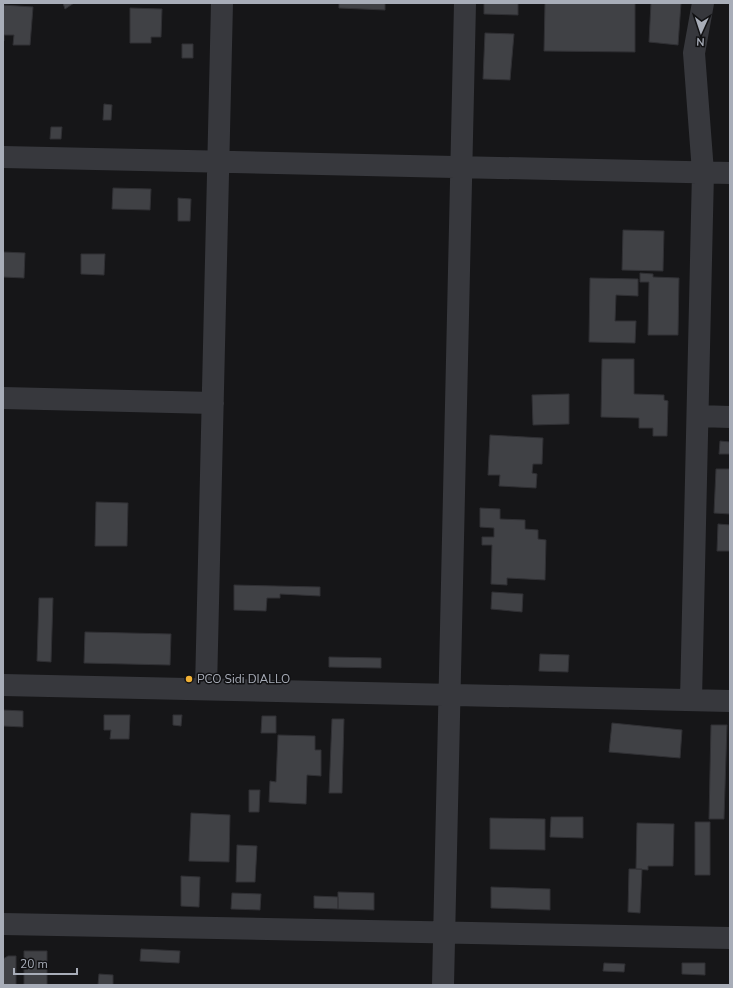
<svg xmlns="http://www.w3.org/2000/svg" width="733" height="988" font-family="'Nunito Sans',sans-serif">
<rect width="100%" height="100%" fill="#161618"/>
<!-- building -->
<path fill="#404145" stroke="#303034" d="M 63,3 L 74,3 L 65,9 Z
M 339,3 L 385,3 L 385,10 L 339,8 Z
M 484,3 L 518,3 L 518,15 L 484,14 Z
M 545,3 L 635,3 L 635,52 L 544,51 Z
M 651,3 L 681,3 L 678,45 L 649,42 Z
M 3,5 L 33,7 L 30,45 L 13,45 L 14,35 L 4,35 L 4,41 L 3,41 Z
M 130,8 L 162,9 L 161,37 L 151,37 L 151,43 L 130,43 Z
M 485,33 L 514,34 L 510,80 L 483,79 Z
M 182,44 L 193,44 L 193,58 L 182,58 Z
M 104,104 L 112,105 L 111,120 L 103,120 Z
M 51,127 L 62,127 L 61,139 L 50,139 Z
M 113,188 L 151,189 L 150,210 L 112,209 Z
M 178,198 L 191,199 L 190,221 L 178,221 Z
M 623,230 L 664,231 L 663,271 L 622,270 Z
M 3,252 L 25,253 L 24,278 L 3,277 Z
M 81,254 L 105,254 L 104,275 L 81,274 Z
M 640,273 L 653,274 L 653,277 L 679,278 L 678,335 L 648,335 L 649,282 L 640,282 Z
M 590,278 L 638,279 L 638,296 L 616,295 L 615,321 L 636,321 L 635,343 L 589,342 Z
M 602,359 L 634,359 L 634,394 L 664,395 L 664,400 L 668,401 L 667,436 L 653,436 L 653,428 L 639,428 L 639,418 L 601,417 Z
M 569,394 L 569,424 L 533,425 L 532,395 Z
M 490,435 L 543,438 L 542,464 L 533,464 L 532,473 L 537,474 L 536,488 L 499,486 L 500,475 L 488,475 Z
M 720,441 L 730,442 L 730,454 L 719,454 Z
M 716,469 L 730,469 L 730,514 L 714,513 Z
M 96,502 L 128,503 L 127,546 L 95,546 Z
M 480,508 L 500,509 L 500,519 L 525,520 L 525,529 L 538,530 L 538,539 L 546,540 L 545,580 L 507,578 L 507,585 L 491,584 L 492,545 L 482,545 L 482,537 L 494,537 L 494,528 L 480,527 Z
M 718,524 L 730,525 L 730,551 L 717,551 Z
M 234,585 L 320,587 L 320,596 L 280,594 L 280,598 L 267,598 L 266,611 L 234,610 Z
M 492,592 L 523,594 L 522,612 L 491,609 Z
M 39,598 L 53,598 L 51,662 L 37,661 Z
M 85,632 L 171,634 L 170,665 L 84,663 Z
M 540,654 L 569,655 L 568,672 L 539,671 Z
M 329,657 L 381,658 L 381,668 L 329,667 Z
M 3,710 L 23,711 L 23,727 L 3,726 Z
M 104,715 L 130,715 L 129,739 L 110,739 L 111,730 L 104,730 Z
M 173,715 L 182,715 L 181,726 L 173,725 Z
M 262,716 L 276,716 L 276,733 L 261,733 Z
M 332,719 L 344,719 L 342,793 L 329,793 Z
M 612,723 L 682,730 L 680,758 L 609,752 Z
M 711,725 L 727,725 L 724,819 L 709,819 Z
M 278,735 L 315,736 L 315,750 L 321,750 L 321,776 L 307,775 L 306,804 L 269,802 L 270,781 L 276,782 Z
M 249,790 L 260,790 L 259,812 L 249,812 Z
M 191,813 L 230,815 L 229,862 L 189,861 Z
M 551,817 L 583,817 L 583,838 L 550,837 Z
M 490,818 L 545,819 L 545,850 L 490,849 Z
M 695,822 L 710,822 L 710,875 L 695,875 Z
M 637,823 L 674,824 L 673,866 L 648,866 L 648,870 L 636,869 Z
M 237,845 L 257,846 L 255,882 L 236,882 Z
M 629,869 L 642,869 L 640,913 L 628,912 Z
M 181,876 L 200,877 L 199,907 L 181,906 Z
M 491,887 L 550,889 L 550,910 L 491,908 Z
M 338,892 L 374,893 L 374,910 L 338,909 Z
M 232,893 L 261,894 L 260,910 L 231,909 Z
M 314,896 L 338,897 L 338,909 L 314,908 Z
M 141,949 L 180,951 L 179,963 L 140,961 Z
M 24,951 L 47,951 L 47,985 L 24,985 Z
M 8,956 L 16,956 L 16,985 L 3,985 L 3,959 Z
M 604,963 L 625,964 L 624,972 L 603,971 Z
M 682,963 L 705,963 L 705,975 L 682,974 Z
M 99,974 L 113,975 L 113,985 L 98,985 Z"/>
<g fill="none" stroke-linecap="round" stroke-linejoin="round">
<!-- minor -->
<path stroke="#37383d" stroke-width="22" d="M 3,157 L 730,173
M 3,398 L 213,403
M 698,416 L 730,417
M 3,685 L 730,701
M 206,689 L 222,3
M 691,700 L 703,172 L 694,53 L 703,3
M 3,924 L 730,938
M 443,985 L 465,3"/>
</g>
<!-- markers -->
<circle fill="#f2b134" stroke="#111113" stroke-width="1.5" cx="189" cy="679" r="4"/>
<g text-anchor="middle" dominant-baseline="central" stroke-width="3" stroke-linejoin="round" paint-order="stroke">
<!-- poi labels -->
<g font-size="12" fill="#a8adb8" stroke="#111113" text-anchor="start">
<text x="197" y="679">PCO Sidi DIALLO</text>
</g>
</g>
<!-- border -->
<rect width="733" height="988" fill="none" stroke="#a8adb8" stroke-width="8"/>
<!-- north arrow -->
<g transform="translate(701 32) rotate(183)" stroke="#111113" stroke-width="3" paint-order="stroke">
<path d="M0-3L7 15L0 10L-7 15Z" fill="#a8adb8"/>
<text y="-6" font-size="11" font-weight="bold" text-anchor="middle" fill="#a8adb8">N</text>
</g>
<!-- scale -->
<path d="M14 968v6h63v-6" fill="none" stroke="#a8adb8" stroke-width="2"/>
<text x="20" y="968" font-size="12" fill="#a8adb8" stroke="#111113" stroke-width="3" paint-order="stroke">20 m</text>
</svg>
